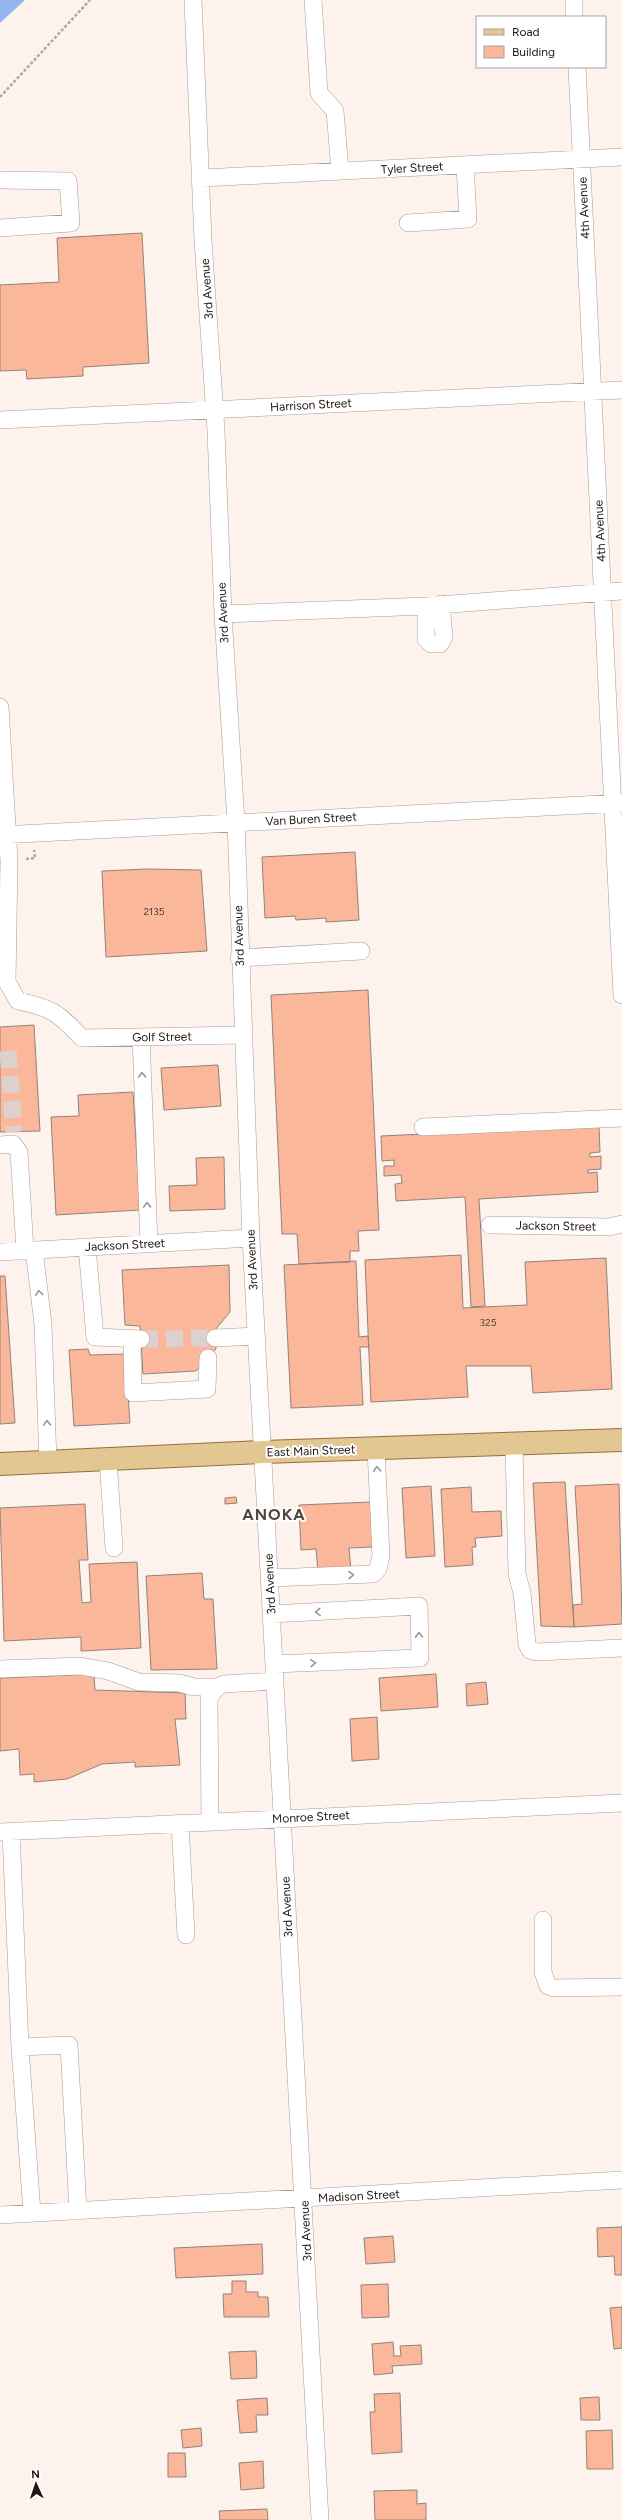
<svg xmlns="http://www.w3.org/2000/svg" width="622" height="2520" font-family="Figtree,sans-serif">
<rect width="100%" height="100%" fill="#fef2ed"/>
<!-- water -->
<path fill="#94b6ee" d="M 0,0 L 25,0 L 0,23 Z"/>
<!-- building -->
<path fill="#fbb79a" stroke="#91837e" d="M 142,233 L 149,363 L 83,367 L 83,376 L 27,379 L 26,370 L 0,371 L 0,285 L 59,282 L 57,238 Z
M 355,852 L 359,920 L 326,922 L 326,918 L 296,920 L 295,916 L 265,918 L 262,857 Z
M 147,869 L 201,870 L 207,951 L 106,957 L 102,871 Z
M 368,990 L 379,1230 L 358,1231 L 359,1251 L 350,1251 L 350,1262 L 299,1264 L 297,1234 L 282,1234 L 271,995 Z
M 34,1025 L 40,1131 L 0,1132 L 0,1027 Z
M 218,1065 L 221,1106 L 164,1110 L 161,1068 Z
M 133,1092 L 140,1210 L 56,1215 L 51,1117 L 79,1116 L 78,1095 Z
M 599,1126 L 600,1152 L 590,1153 L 590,1157 L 601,1156 L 601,1169 L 588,1170 L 588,1173 L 597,1172 L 598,1192 L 479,1199 L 485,1306 L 471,1307 L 465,1197 L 396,1201 L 395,1184 L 402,1183 L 401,1175 L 384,1176 L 384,1166 L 394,1166 L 394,1160 L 382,1161 L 381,1136 Z
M 224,1157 L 225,1209 L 170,1211 L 169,1186 L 197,1185 L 196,1158 Z
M 461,1255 L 463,1308 L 527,1305 L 525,1262 L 606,1258 L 612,1389 L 533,1393 L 531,1366 L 466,1366 L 468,1397 L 371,1402 L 365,1260 Z
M 356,1261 L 359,1337 L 368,1336 L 369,1347 L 360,1347 L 363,1405 L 291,1408 L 284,1265 Z
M 229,1265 L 230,1312 L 215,1330 L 216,1349 L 196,1371 L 143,1374 L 140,1326 L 125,1325 L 122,1270 Z
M 0,1276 L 5,1276 L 15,1423 L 0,1424 Z
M 88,1349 L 90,1355 L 125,1354 L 130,1423 L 74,1426 L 69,1350 Z
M 565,1482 L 574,1627 L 541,1626 L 533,1483 Z
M 619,1484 L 622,1624 L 574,1627 L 573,1605 L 582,1604 L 575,1486 Z
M 431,1486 L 435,1556 L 406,1558 L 402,1488 Z
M 471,1487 L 472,1512 L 501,1511 L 502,1536 L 475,1538 L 476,1547 L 472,1547 L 473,1565 L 445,1567 L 441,1489 Z
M 236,1497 L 237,1503 L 225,1504 L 225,1498 Z
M 371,1502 L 373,1547 L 349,1548 L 351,1570 L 318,1572 L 316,1549 L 301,1550 L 299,1505 Z
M 85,1504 L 88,1560 L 79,1560 L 82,1603 L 91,1602 L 89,1564 L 137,1562 L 141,1648 L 81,1651 L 81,1637 L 4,1641 L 0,1508 Z
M 202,1573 L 204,1599 L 213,1599 L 217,1669 L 151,1670 L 146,1576 Z
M 94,1674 L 95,1690 L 185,1693 L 186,1719 L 175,1719 L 180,1765 L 135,1767 L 135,1762 L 102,1764 L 67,1779 L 34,1782 L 34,1774 L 20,1775 L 19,1749 L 0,1751 L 0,1678 Z
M 436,1674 L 438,1707 L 381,1711 L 379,1678 Z
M 486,1682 L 488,1704 L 467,1706 L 466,1684 Z
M 377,1717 L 379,1759 L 352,1761 L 350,1719 Z
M 622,2227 L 622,2275 L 615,2275 L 614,2256 L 598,2257 L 597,2228 Z
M 393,2236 L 395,2262 L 366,2264 L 364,2238 Z
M 262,2244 L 263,2274 L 176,2278 L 174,2248 Z
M 232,2281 L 246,2281 L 246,2292 L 258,2292 L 258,2297 L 268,2297 L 269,2317 L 224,2317 L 223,2294 L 232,2294 Z
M 388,2284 L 389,2317 L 362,2318 L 361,2285 Z
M 622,2307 L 622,2348 L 614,2349 L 610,2308 Z
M 393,2342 L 394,2356 L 401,2356 L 400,2346 L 421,2345 L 422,2364 L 392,2366 L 393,2373 L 374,2375 L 372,2344 Z
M 256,2351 L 257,2378 L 231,2379 L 229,2352 Z
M 400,2393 L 402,2452 L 372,2454 L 370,2412 L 375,2412 L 374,2394 Z
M 599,2397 L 600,2420 L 581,2420 L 580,2398 Z
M 267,2398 L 268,2415 L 256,2415 L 257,2432 L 240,2433 L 237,2400 Z
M 201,2428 L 202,2446 L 183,2448 L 181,2430 Z
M 612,2430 L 613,2469 L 587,2469 L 586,2431 Z
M 168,2453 L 185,2453 L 186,2477 L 168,2477 Z
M 263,2461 L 264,2488 L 241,2490 L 239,2463 Z
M 417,2490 L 417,2504 L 426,2503 L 426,2520 L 375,2520 L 374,2491 Z
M 267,2509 L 268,2520 L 220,2520 L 219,2511 Z"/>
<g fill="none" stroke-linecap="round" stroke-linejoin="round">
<!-- minor-tunnel -->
<path stroke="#dcd1cd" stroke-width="17" stroke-dasharray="17 8" stroke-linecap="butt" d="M 8,1051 L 14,1132
M 141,1339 L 215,1338"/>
<defs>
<path id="minor" d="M 193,0 L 203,240 L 216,431 L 223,614 L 236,822 L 251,1238 L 320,2520
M 313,0 L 319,93 L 335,111 L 340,171
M 574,0 L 574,17
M 577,67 L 622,995
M 202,178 L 622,157
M 0,180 L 68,181 L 71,223 L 0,228
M 408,223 L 468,219 L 465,165
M 0,420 L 622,390
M 426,606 L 426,639 L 431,644 L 440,644 L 444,637 L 441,604
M 223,614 L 426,606 L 622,591
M 0,707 L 9,861 L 7,982 L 18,1001 C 53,1008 58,1013 82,1038 L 242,1035
M 0,835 L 622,803
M 239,958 L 361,951
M 141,1037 L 149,1244
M 423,1127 L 622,1118
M 0,1145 L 13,1144 L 19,1152 L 25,1251
M 490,1225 L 609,1227 L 622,1224
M 87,1247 L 95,1337 L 141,1339
M 34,1250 L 43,1324 L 48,1462
M 0,1252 L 251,1238
M 215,1338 L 256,1336
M 132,1339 L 133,1393 L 207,1389 L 208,1358
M 514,1444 L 517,1574 L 522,1593 L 527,1644 L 530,1650 L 537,1652 L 622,1648
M 108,1459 L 114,1548
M 270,1578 L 373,1574 L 378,1569 L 381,1556 L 376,1448
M 272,1614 L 419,1606 L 420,1658 L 274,1664
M 0,1669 L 80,1666 L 108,1671 L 139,1682 L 179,1683 L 194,1687 L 217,1687
M 210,1822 L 209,1698 L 217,1687 L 224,1684 L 275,1681
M 180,1823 L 186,1935
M 11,1831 L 20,2047 L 32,2213
M 0,1832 L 622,1803
M 543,1920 L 543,1972 L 548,1986 L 554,1988 L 622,1987
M 20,2047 L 69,2045 L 78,2211
M 0,2215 L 622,2180"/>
<path id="major" d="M 0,1464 L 263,1452 L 622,1440"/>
</defs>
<!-- minor casing -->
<use href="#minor" stroke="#a99b95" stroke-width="18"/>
<!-- major casing -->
<use href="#major" stroke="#917137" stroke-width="24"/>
<!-- path -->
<path stroke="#b0a6a2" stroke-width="2.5" stroke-dasharray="3 2" stroke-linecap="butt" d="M 0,97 L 90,0
M 26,859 L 35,858 L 34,850"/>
<!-- minor -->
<use href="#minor" stroke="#fff" stroke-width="17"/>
<!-- major -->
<use href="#major" stroke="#e3c792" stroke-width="22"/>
</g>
<!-- one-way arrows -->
<defs><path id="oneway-chevron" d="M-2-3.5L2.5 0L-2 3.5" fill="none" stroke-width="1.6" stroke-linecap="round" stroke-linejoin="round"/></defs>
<g stroke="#999796">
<use href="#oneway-chevron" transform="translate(142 1075) rotate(-92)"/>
<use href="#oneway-chevron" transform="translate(147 1205) rotate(-92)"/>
<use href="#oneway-chevron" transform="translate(39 1293) rotate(-97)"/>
<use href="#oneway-chevron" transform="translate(47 1423) rotate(-92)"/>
<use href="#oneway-chevron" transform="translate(377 1469) rotate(-93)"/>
<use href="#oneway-chevron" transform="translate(351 1575) rotate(-2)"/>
<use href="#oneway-chevron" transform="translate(318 1612) rotate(177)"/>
<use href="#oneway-chevron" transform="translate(419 1635) rotate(-91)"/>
<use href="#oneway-chevron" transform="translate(313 1663) rotate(-3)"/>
</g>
<g text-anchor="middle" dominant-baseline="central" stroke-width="4" stroke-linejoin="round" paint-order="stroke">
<!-- number labels -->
<g font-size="10" fill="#543f36">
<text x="154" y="911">2135</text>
<text x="488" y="1322">325</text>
</g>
<!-- street labels -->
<g font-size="12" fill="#1d1715" stroke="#fff">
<text transform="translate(412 168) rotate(-3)">Tyler Street</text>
<text transform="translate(584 208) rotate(-93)">4th Avenue</text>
<text transform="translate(207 289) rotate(-94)">3rd Avenue</text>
<text transform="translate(311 405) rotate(-3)">Harrison Street</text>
<text transform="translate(600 531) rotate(-93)">4th Avenue</text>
<text transform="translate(223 613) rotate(-93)">3rd Avenue</text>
<text transform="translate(311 819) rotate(-3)">Van Buren Street</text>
<text transform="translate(239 936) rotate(-92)">3rd Avenue</text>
<text transform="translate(162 1037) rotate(-1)">Golf Street</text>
<text transform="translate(556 1226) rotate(1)">Jackson Street</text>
<text transform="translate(125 1245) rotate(-3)">Jackson Street</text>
<text transform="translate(252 1260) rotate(-93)">3rd Avenue</text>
<text transform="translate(311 1451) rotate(-2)">East Main Street</text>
<text transform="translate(270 1584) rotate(-93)">3rd Avenue</text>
<text transform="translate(311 1817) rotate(-3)">Monroe Street</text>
<text transform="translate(287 1907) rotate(-93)">3rd Avenue</text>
<text transform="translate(359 2196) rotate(-3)">Madison Street</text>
<text transform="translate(306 2231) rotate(-93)">3rd Avenue</text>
</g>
<!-- district labels -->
<g font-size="16" font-weight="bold" letter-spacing="1" fill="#534742" stroke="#fff">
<text x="274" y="1514">ANOKA</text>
</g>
</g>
<!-- legend -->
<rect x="476" y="16" width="130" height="52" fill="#ffffff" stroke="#a5a2a1"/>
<rect x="484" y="29" width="20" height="6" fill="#e3c792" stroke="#a5a2a1"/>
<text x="512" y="36" font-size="12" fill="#1d1715">Road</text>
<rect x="484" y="46" width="20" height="12" fill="#fbb79a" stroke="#a5a2a1"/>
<text x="512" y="56" font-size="12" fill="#1d1715">Building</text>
<!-- north arrow -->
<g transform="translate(36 2484) rotate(357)" stroke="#ffffff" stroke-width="3" paint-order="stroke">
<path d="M0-3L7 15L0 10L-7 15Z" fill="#1d1715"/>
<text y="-6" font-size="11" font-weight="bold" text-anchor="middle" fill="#1d1715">N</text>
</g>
</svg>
